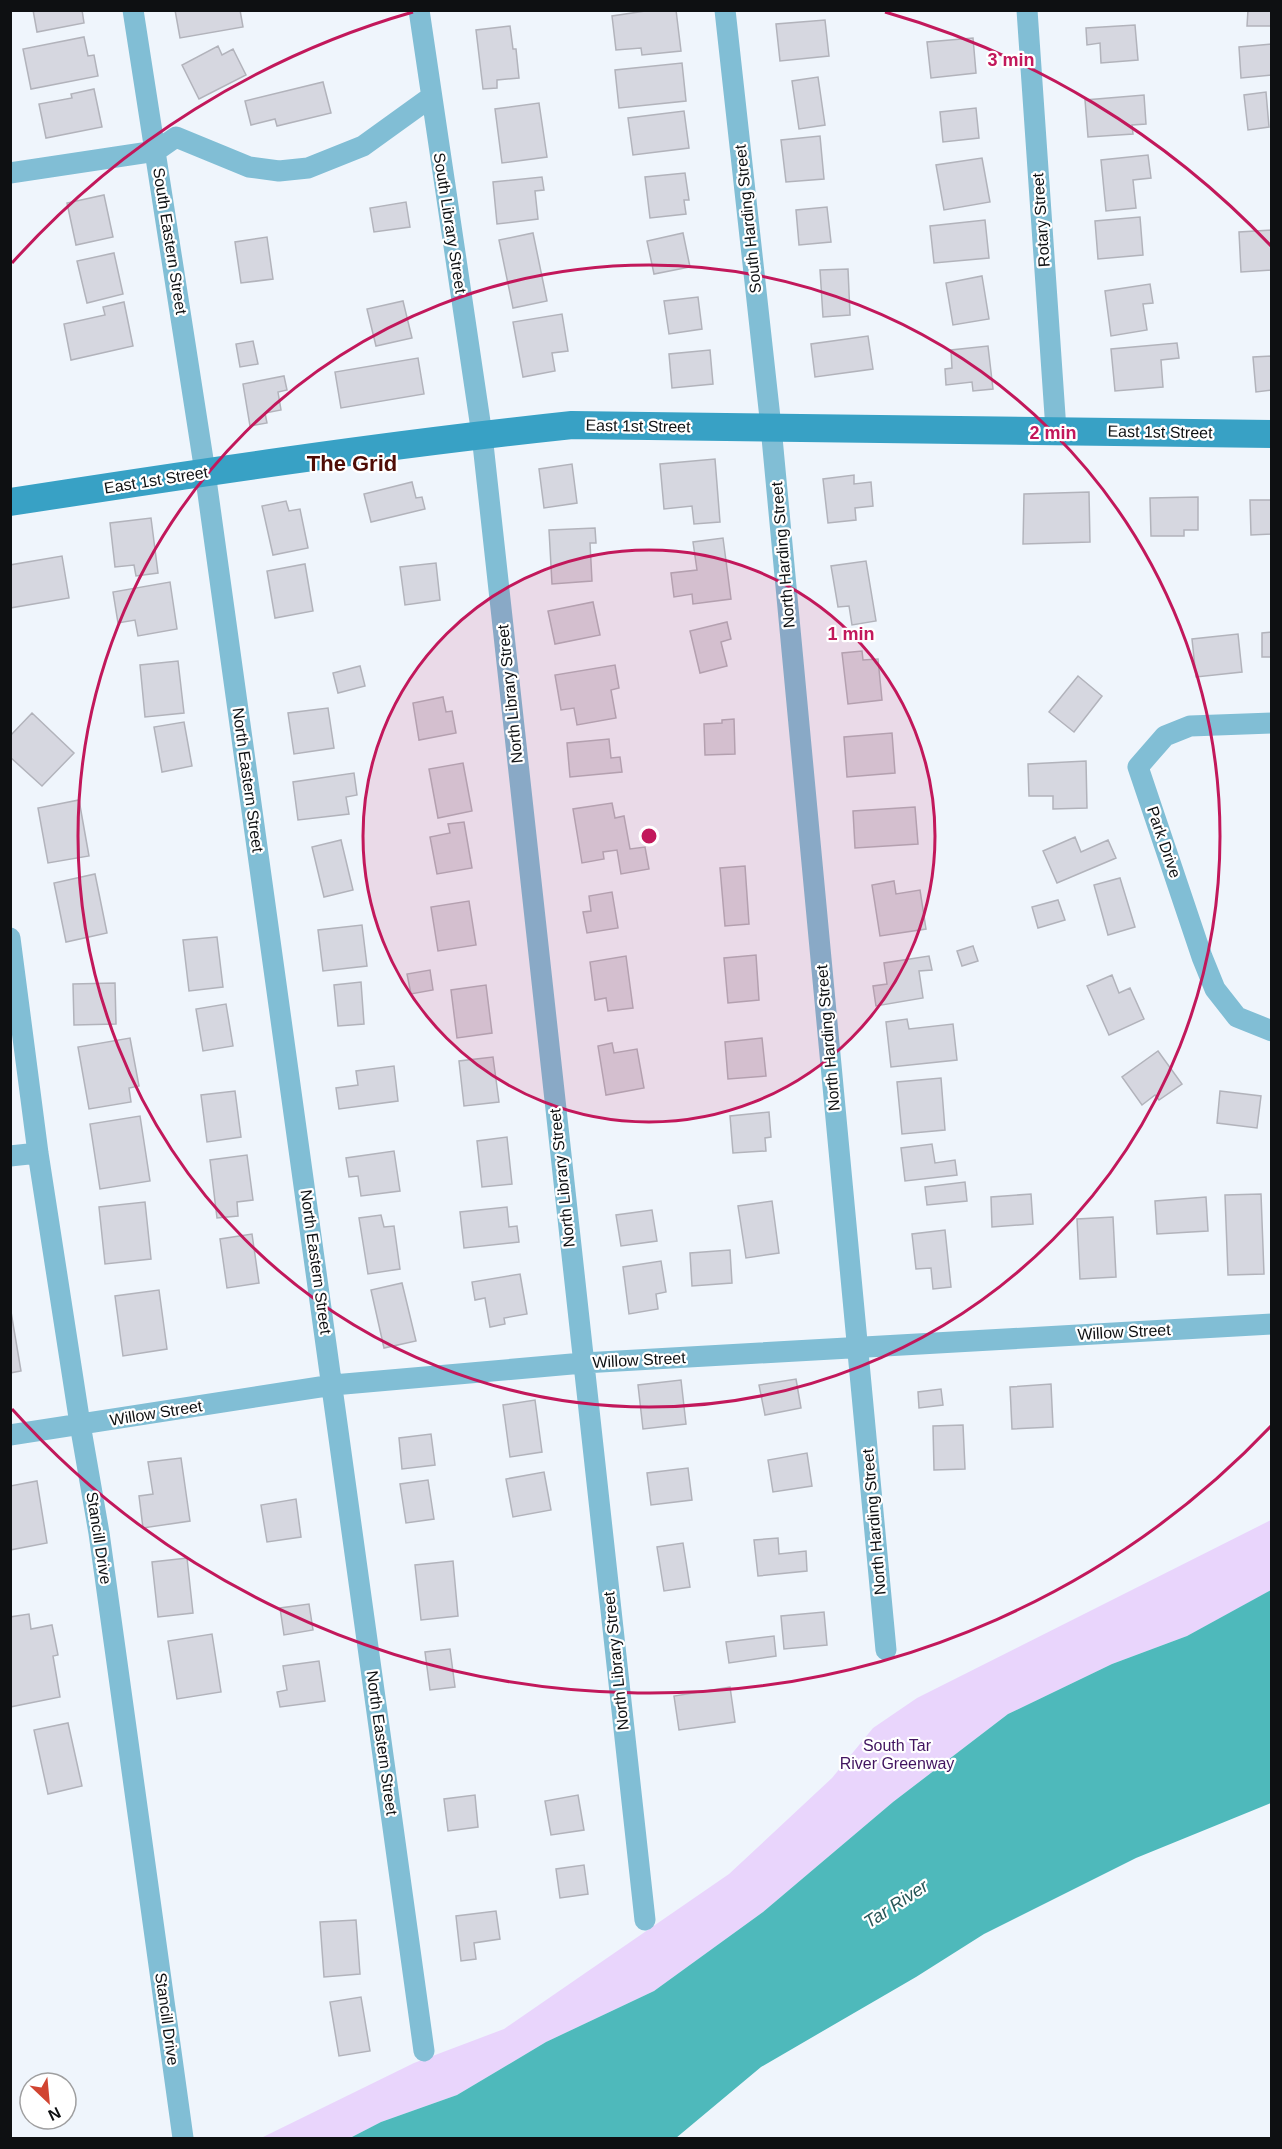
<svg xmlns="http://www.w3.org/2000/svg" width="1282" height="2149" font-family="Arial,sans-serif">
<rect width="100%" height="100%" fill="#eff5fc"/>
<!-- green -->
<path fill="#e9d5fc" d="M 1271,1520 L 1272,1589 L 1268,1592 L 1187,1636 L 1112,1664 L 1008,1714 L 893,1802 L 763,1912 L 654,1991 L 546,2042 L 457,2095 L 381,2122 L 350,2138 L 261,2138 L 414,2063 L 504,2029 L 729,1874 L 832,1778 L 873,1728 L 917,1698 Z"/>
<!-- water -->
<path fill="#4eb9bb" d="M 1271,1590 L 1271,1803 L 1136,1858 L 984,1934 L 916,1977 L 761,2067 L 676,2138 L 350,2138 L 381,2122 L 457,2095 L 546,2042 L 654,1991 L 763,1912 L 893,1802 L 1008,1714 L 1112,1664 L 1187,1636 Z"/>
<!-- building -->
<path fill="#d6d7e0" stroke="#b2b3bb" stroke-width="1.5" d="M 33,10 L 82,10 L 84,23 L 37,32 Z
M 175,10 L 240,10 L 243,27 L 180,38 Z
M 676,10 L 681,51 L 642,55 L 641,48 L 616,50 L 612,16 L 652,10 Z
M 1248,10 L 1272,10 L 1272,26 L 1247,26 Z
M 825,20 L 829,56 L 780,61 L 776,24 Z
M 1135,25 L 1138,60 L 1101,63 L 1100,43 L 1087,45 L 1086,28 Z
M 510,26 L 513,49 L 516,49 L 519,78 L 497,80 L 497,88 L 483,89 L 476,30 Z
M 84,37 L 88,56 L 94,55 L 98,76 L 31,89 L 23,49 Z
M 973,38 L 976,73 L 931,78 L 927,42 Z
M 1272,44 L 1272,75 L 1241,78 L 1239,47 Z
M 218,46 L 222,55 L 233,49 L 246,75 L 199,99 L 182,65 Z
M 682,63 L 686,101 L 619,108 L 615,70 Z
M 818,77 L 825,125 L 799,129 L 792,81 Z
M 323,82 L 331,113 L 277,126 L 275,119 L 251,125 L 245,101 Z
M 94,89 L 102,127 L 46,138 L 39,104 L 72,98 L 71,94 Z
M 1266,92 L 1269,127 L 1248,130 L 1244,95 Z
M 1144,95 L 1146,124 L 1132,125 L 1133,134 L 1088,137 L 1085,100 Z
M 539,103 L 547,157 L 502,163 L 495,109 Z
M 976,108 L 979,138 L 943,142 L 940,112 Z
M 684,111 L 689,148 L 633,155 L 628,118 Z
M 820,136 L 824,179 L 786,182 L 781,140 Z
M 1148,155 L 1151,178 L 1133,180 L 1136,208 L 1106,211 L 1101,160 Z
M 982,158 L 990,202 L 944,210 L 936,165 Z
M 685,173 L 689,200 L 684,200 L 686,214 L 650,218 L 645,177 Z
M 542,177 L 544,190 L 535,191 L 538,219 L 497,224 L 493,182 Z
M 104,195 L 113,237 L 76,245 L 67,203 Z
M 406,202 L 410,227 L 374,232 L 370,208 Z
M 827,207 L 831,242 L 799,245 L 796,210 Z
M 1140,217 L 1143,255 L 1098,259 L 1095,221 Z
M 985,220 L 989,258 L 934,263 L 930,226 Z
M 1272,230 L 1272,270 L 1241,272 L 1239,232 Z
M 533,233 L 547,301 L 513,308 L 499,240 Z
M 683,233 L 690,267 L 654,274 L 647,241 Z
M 267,237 L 273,279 L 241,283 L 235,242 Z
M 114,253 L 123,294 L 87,303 L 77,261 Z
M 848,269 L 850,315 L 823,317 L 820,270 Z
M 982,276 L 989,319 L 953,325 L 946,283 Z
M 1150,284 L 1153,303 L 1143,304 L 1147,330 L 1111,336 L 1105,291 Z
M 698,297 L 702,329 L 669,334 L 664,301 Z
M 403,301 L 412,338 L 376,346 L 367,309 Z
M 124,302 L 133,346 L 71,360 L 64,324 L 105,315 L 103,307 Z
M 562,314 L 568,351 L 552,353 L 555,371 L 523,377 L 513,322 Z
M 868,336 L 873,369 L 815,377 L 811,344 Z
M 253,341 L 258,364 L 240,367 L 236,344 Z
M 1177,343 L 1179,358 L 1161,360 L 1163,387 L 1115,391 L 1111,349 Z
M 988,346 L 993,389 L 973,391 L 972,382 L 946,385 L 945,369 L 952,368 L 951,350 Z
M 710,350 L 713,384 L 672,388 L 669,354 Z
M 1272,356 L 1272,390 L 1256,392 L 1253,357 Z
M 418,358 L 424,394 L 341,408 L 335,372 Z
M 284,376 L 287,390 L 278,392 L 281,410 L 265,413 L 267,423 L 250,426 L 243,384 Z
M 715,459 L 720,522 L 694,524 L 692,506 L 664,509 L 660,464 Z
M 572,464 L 577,503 L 544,508 L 539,469 Z
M 854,475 L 854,484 L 871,482 L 873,506 L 855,508 L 856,520 L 828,523 L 823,479 Z
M 412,482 L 416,498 L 422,497 L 425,509 L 371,522 L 364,494 Z
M 1089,492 L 1090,542 L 1023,544 L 1024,494 Z
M 1198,497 L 1198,530 L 1184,530 L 1184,536 L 1151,536 L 1150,498 Z
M 1250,500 L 1272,500 L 1272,534 L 1251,535 Z
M 286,501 L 289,511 L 300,509 L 308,548 L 273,555 L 262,506 Z
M 151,518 L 158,573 L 136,576 L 134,565 L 115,567 L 110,523 Z
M 595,528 L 596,543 L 590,543 L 592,581 L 552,584 L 549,530 Z
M 723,538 L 731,599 L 693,604 L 692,594 L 674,597 L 671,573 L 697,570 L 693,542 Z
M 62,556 L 69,598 L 10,608 L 10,565 Z
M 866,561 L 876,621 L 852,625 L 849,606 L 838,607 L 831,566 Z
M 436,563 L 440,600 L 405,605 L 400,567 Z
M 305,564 L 313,611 L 275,618 L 267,571 Z
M 170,582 L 177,629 L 138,636 L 135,620 L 118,623 L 113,592 Z
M 593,602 L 600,635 L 555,644 L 548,611 Z
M 727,622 L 731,639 L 721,642 L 727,666 L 700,673 L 690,631 Z
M 1272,632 L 1272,657 L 1262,657 L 1262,633 Z
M 1238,634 L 1242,672 L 1196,677 L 1192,639 Z
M 862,651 L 863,660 L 878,659 L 882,700 L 848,704 L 842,653 Z
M 178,661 L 184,713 L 145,717 L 140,665 Z
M 615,665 L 619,688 L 611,690 L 616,718 L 577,725 L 574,708 L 561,710 L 555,675 Z
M 360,666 L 365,686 L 338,693 L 333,673 Z
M 1078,676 L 1102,696 L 1074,732 L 1049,712 Z
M 443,697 L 446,712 L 452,711 L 456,733 L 419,740 L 413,703 Z
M 328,708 L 334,748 L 294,754 L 288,713 Z
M 32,713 L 74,753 L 42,786 L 10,757 L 10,736 Z
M 734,719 L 735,754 L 705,755 L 704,724 L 722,723 L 722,720 Z
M 184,722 L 192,766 L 162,772 L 154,727 Z
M 892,733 L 895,773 L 847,777 L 844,737 Z
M 609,739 L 611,758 L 620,757 L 622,772 L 570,777 L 567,743 Z
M 1086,761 L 1087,808 L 1053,809 L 1053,796 L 1029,796 L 1028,764 Z
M 463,763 L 472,811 L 438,818 L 429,769 Z
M 354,773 L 357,795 L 346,797 L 349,814 L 298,820 L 293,782 Z
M 79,800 L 89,856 L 48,863 L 38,808 Z
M 612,803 L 615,818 L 624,816 L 630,849 L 645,847 L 649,869 L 621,874 L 617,850 L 603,852 L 604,859 L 582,863 L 573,809 Z
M 915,807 L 918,844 L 855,848 L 853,811 Z
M 464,822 L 472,868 L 437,874 L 430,837 L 450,833 L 448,824 Z
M 1075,837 L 1081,852 L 1108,840 L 1116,858 L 1057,883 L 1043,851 Z
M 341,840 L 353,890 L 324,897 L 312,847 Z
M 745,866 L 749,924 L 725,926 L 720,868 Z
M 95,874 L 107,933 L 66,942 L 54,883 Z
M 1120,878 L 1135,927 L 1108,935 L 1094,885 Z
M 894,881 L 896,894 L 920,890 L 926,929 L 880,936 L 872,885 Z
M 612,892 L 618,928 L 587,933 L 583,912 L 591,911 L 589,896 Z
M 1058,900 L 1065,920 L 1038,928 L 1032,907 Z
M 469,901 L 476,945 L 438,951 L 431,907 Z
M 362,925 L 367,966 L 323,971 L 318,930 Z
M 217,937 L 223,987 L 189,991 L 183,940 Z
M 973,946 L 978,961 L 962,966 L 957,951 Z
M 756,955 L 759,1000 L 728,1003 L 724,958 Z
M 626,956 L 633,1008 L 608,1011 L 606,998 L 595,1000 L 590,962 Z
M 929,956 L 932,970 L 919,971 L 923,998 L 876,1006 L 873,986 L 887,984 L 884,963 Z
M 430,970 L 433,990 L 411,994 L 407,974 Z
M 1112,975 L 1119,993 L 1130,988 L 1144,1019 L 1109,1035 L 1087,986 Z
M 361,982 L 364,1024 L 338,1026 L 334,985 Z
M 115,983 L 116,1024 L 74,1025 L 73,984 Z
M 486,985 L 492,1033 L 457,1038 L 451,990 Z
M 226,1004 L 233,1046 L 203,1051 L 196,1009 Z
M 907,1019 L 909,1029 L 953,1024 L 957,1060 L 891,1067 L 886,1022 Z
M 130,1038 L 139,1086 L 129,1088 L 131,1102 L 89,1109 L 78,1047 Z
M 762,1038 L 766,1076 L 728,1079 L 725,1042 Z
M 612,1043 L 614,1053 L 637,1049 L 644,1088 L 606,1095 L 598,1046 Z
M 1158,1051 L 1182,1084 L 1159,1100 L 1155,1095 L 1142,1105 L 1122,1077 Z
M 493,1057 L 499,1102 L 464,1106 L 459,1061 Z
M 394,1066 L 398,1101 L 339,1109 L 336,1088 L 358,1085 L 356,1071 Z
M 941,1078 L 945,1130 L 902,1134 L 897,1082 Z
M 235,1091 L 241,1137 L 207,1142 L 201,1095 Z
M 1220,1091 L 1261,1096 L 1257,1128 L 1217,1123 Z
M 769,1112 L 771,1137 L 765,1138 L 766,1151 L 733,1153 L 730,1116 Z
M 140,1116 L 150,1181 L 100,1189 L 90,1124 Z
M 507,1137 L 512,1184 L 482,1187 L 477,1141 Z
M 932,1144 L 935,1163 L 955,1160 L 957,1175 L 905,1181 L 901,1148 Z
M 394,1151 L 400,1191 L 361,1196 L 358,1176 L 349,1177 L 346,1158 Z
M 247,1155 L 253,1200 L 237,1202 L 238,1216 L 217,1218 L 210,1160 Z
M 965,1182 L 967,1201 L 927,1205 L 925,1187 Z
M 1031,1194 L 1033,1224 L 992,1227 L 991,1197 Z
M 1261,1194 L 1264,1274 L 1228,1275 L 1225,1195 Z
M 1206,1197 L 1208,1231 L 1157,1234 L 1155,1201 Z
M 772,1201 L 779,1253 L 746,1258 L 738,1206 Z
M 145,1202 L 151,1259 L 105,1264 L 99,1207 Z
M 507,1207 L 509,1227 L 517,1226 L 519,1242 L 464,1248 L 460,1212 Z
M 652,1210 L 657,1241 L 621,1246 L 616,1215 Z
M 381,1215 L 384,1227 L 394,1226 L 400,1269 L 368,1274 L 359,1218 Z
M 1113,1217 L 1116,1277 L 1080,1279 L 1077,1219 Z
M 945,1230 L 951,1287 L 933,1289 L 931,1268 L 916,1269 L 912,1234 Z
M 252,1234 L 259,1283 L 227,1288 L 220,1239 Z
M 730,1250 L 732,1283 L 692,1286 L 690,1253 Z
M 661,1261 L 666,1292 L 656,1294 L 658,1309 L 629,1314 L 623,1267 Z
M 520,1274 L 527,1314 L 504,1318 L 505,1324 L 490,1327 L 485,1298 L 475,1300 L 472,1282 Z
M 402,1283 L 416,1341 L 384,1348 L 371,1290 Z
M 159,1290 L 167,1349 L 123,1356 L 115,1296 Z
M 10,1306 L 21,1371 L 10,1373 Z
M 796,1379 L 801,1408 L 765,1415 L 759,1385 Z
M 681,1380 L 686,1424 L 643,1429 L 638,1385 Z
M 1051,1384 L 1053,1427 L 1012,1429 L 1010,1387 Z
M 941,1389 L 943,1405 L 919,1408 L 918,1392 Z
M 535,1400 L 542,1452 L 510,1457 L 503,1405 Z
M 963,1425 L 965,1469 L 934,1470 L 933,1426 Z
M 431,1434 L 435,1465 L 402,1469 L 399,1438 Z
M 807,1453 L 812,1486 L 773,1492 L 768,1460 Z
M 181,1458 L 190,1521 L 143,1528 L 139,1496 L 153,1494 L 148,1462 Z
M 688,1468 L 692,1500 L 651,1505 L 647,1473 Z
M 544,1472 L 551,1510 L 513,1517 L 506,1479 Z
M 428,1480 L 434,1519 L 406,1523 L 400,1484 Z
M 37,1481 L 47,1543 L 10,1550 L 10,1486 Z
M 296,1499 L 301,1537 L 267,1542 L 261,1505 Z
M 778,1538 L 779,1554 L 806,1551 L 807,1571 L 758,1576 L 754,1540 Z
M 683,1543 L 690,1587 L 664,1591 L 657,1547 Z
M 187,1558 L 193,1613 L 158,1617 L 152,1562 Z
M 453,1561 L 458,1616 L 421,1620 L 415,1565 Z
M 309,1604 L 313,1630 L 284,1635 L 280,1608 Z
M 824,1612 L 827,1645 L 784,1649 L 781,1616 Z
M 29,1614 L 31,1629 L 52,1625 L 58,1655 L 53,1656 L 60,1697 L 10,1707 L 10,1617 Z
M 212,1634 L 221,1692 L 177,1699 L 168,1641 Z
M 774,1636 L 776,1656 L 729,1663 L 726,1642 Z
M 450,1649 L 455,1687 L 430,1690 L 425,1652 Z
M 319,1661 L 325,1701 L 280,1707 L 277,1692 L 287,1690 L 283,1666 Z
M 730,1687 L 735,1722 L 679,1730 L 674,1696 Z
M 68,1723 L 82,1786 L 48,1794 L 34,1730 Z
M 475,1795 L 478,1827 L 448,1831 L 444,1799 Z
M 578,1795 L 584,1830 L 551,1835 L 545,1801 Z
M 584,1865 L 588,1894 L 560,1898 L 556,1869 Z
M 496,1911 L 500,1939 L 474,1943 L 476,1959 L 461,1961 L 456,1916 Z
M 356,1920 L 360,1974 L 324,1977 L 320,1922 Z
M 361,1997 L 370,2051 L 339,2056 L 330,2002 Z"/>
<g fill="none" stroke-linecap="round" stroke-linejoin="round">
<!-- street -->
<path stroke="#81bed5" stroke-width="21" d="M 133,10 L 205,472 L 424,2051
M 419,10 L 482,435 L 645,1920
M 725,10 L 771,427 L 886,1650
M 1027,10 L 1056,430
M 10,173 L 156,151 L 176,137 L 249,167 L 279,171 L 308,168 L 363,146 L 431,97
M 1272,723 L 1190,726 L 1165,736 L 1138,767 L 1202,957 L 1215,989 L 1237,1017 L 1272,1031
M 10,938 L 38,1153 L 80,1424 L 99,1533 L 183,2138
M 10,1156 L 38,1153
M 10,1435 L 333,1385 L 583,1363 L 1272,1324"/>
<!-- secondary -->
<path stroke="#38a1c5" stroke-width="28" d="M 10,502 C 197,473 384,445 572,425 L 1272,434"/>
</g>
<!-- distance rings -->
<circle cx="649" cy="836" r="286" fill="#c2185b" fill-opacity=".12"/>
<g fill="none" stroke="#c2185b" stroke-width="3">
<circle cx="649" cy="836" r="286"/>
<circle cx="649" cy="836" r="571"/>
<path d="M1271 1426A857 857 0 0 1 12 1409M12 263A857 857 0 0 1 413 12M885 12A857 857 0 0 1 1271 246"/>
</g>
<g text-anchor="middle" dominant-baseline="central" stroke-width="4.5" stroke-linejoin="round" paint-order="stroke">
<!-- street labels -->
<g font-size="16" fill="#0e1012" stroke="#fff">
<text transform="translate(748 219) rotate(-96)">South Harding Street</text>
<text transform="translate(1041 220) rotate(-94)">Rotary Street</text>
<text transform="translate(450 223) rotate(81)">South Library Street</text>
<text transform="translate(170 241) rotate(81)">South Eastern Street</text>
<text transform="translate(638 426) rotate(1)">East 1st Street</text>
<text transform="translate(1160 432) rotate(1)">East 1st Street</text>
<text transform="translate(156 480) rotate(-9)">East 1st Street</text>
<text transform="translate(783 555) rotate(-95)">North Harding Street</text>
<text transform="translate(510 694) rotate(-96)">North Library Street</text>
<text transform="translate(248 780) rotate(82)">North Eastern Street</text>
<text transform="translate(1164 842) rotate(71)">Park Drive</text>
<text transform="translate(828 1038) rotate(-95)">North Harding Street</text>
<text transform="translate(562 1178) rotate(-96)">North Library Street</text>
<text transform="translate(316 1262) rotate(82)">North Eastern Street</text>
<text transform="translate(1124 1332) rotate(-3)">Willow Street</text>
<text transform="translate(639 1360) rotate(-3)">Willow Street</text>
<text transform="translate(156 1413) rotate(-9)">Willow Street</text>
<text transform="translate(874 1522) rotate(-95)">North Harding Street</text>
<text transform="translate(99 1538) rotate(81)">Stancill Drive</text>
<text transform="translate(616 1661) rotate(-96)">North Library Street</text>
<text transform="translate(382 1743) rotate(82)">North Eastern Street</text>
<text transform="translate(167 2019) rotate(82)">Stancill Drive</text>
</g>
<!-- park labels -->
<g font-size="16" fill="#411460" stroke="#fff">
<text x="897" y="1745">South Tar<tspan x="897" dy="18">River Greenway</tspan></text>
</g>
<!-- water labels -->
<g font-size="18" font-style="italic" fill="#275657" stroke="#fff">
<text transform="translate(896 1904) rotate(-33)">Tar River</text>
</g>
<!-- district labels -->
<g font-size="22" font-weight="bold" fill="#4f0c05" stroke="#fff">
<text x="352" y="463">The Grid</text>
</g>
</g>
<circle cx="649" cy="836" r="9" fill="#c2185b" stroke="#fff" stroke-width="3"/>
<g font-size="18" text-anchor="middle" font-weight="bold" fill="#c2185b" stroke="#fff" stroke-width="4.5" stroke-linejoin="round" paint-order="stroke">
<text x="1011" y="66">3 min</text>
<text x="1053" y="439">2 min</text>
<text x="851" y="640">1 min</text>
</g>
<!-- border -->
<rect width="1282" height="2149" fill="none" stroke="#0e1012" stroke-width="24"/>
<!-- north arrow -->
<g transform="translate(48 2101) rotate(154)"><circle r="28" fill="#ffffff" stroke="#9f9fa0" stroke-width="1.5"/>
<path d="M0-4.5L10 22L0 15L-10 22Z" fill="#d14431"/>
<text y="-9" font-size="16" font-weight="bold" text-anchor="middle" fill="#0e1012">N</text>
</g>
</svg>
